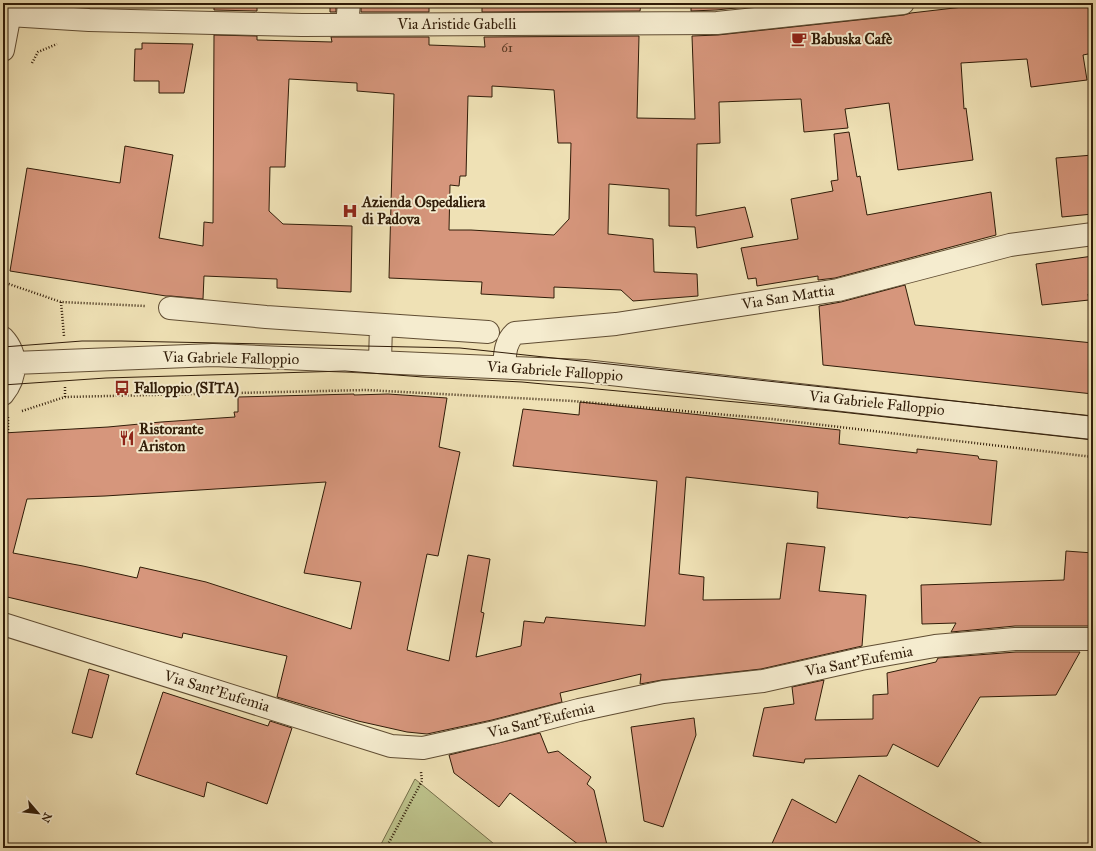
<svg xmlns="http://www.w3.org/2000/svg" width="1096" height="851" font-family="'IM FELL Great Primer',serif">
<rect width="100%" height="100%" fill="#efe1b5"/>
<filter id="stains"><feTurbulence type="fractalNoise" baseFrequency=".005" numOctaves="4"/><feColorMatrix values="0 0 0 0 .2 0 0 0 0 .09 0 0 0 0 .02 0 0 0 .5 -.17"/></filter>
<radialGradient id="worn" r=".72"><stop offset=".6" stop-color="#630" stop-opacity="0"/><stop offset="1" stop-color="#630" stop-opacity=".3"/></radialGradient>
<!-- green -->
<path fill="#bdc28b" stroke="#766f4a" d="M 415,779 L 499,848 L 379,848 Z"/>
<!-- building -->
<path fill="#d6967c" stroke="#301c08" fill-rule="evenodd" d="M 214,3 L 257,3 L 257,11 L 214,10 Z
M 330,3 L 336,3 L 336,12 L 330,12 Z
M 361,3 L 429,3 L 429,12 L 361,12 Z
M 482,3 L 641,3 L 640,11 L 482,12 Z
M 691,3 L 786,3 L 716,10 L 691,11 Z
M 978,3 L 1093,3 L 1093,53 L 1083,55 L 1087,80 L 1031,87 L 1027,59 L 961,63 L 964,109 L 966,108 L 973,160 L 898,170 L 889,103 L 845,109 L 848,128 L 804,132 L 801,99 L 719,102 L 720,143 L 697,144 L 696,216 L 745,207 L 753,237 L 697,248 L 695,227 L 669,226 L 669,189 L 609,184 L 608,234 L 653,239 L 654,272 L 697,274 L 698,296 L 633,301 L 621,290 L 554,287 L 554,298 L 481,294 L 482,282 L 389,278 L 394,94 L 357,91 L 357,83 L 289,79 L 285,167 L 270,167 L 269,211 L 283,224 L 352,226 L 351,292 L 277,288 L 277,279 L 204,276 L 203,299 L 171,296 L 166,296 L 10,271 L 27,168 L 120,183 L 125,146 L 173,155 L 159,238 L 203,246 L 204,222 L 213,223 L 214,35 L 257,36 L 257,40 L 332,42 L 331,37 L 429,37 L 429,45 L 485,47 L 484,37 L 639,36 L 637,118 L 695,119 L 692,36 L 718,35 L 904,15 L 911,13 L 963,7 ZM 492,86 L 554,90 L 558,143 L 571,143 L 569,219 L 554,235 L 471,230 L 449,230 L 450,185 L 459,186 L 460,176 L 466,176 L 468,96 L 492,97 Z
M 142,43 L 193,44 L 184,93 L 159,93 L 159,81 L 134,81 L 135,49 L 142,49 Z
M 849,132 L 857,177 L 860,176 L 867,215 L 991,192 L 996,235 L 835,278 L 818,280 L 818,276 L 757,286 L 756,278 L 748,279 L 741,248 L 798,239 L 791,199 L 833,191 L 831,181 L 838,180 L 834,134 Z
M 1093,155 L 1093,214 L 1062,217 L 1056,158 Z
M 1093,256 L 1093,293 L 1088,294 L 1089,300 L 1042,305 L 1036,264 Z
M 905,285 L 915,325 L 1093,343 L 1093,394 L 823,365 L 819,306 L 841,302 Z
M 354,394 L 354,395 L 388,394 L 447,398 L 439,447 L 460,452 L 438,556 L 427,554 L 407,650 L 449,661 L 468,555 L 490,559 L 481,612 L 484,613 L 476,657 L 521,646 L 524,621 L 544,623 L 546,617 L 645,626 L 657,481 L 513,466 L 523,409 L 579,415 L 580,402 L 840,430 L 839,444 L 917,453 L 917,449 L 978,456 L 979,459 L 997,461 L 991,525 L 909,517 L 908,518 L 817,508 L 818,492 L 686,477 L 679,574 L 704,577 L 703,600 L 780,599 L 787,543 L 825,547 L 819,591 L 866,595 L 862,646 L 761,669 L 662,680 L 640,684 L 641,674 L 560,693 L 562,702 L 492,720 L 427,734 L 407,732 L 358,721 L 277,697 L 287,656 L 183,633 L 182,638 L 3,596 L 3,433 L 108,427 L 161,422 L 235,417 L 234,412 L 238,412 L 238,397 ZM 326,482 L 304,573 L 361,582 L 351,629 L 206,582 L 140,567 L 137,578 L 83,566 L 13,553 L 27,499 L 105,496 Z
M 1066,551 L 1093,553 L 1093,626 L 1015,626 L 951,632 L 956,623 L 922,624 L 921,585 L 1064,580 Z
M 1016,652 L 1080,652 L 1056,695 L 980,697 L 938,767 L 893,744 L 887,756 L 805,759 L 804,763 L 753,756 L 764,708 L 794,704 L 792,687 L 824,680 L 815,720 L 873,719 L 873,695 L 888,694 L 887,673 L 936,662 L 938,658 Z
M 89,669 L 109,675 L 92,738 L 72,733 Z
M 163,692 L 268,726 L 270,721 L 292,728 L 267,804 L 207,782 L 204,797 L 136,774 Z
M 694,718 L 696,735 L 663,827 L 644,821 L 631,727 Z
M 540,733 L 548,753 L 558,751 L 591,777 L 587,784 L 594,790 L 607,845 L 593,848 L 583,848 L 510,793 L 499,807 L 454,773 L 449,755 Z
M 859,775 L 990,848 L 770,848 L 792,799 L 836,823 Z"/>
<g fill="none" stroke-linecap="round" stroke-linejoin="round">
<defs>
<path id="minor" d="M 9,15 L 89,20 L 302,25 L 717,23 L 903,3
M 347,25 L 349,3
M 3,50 L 12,3
M 170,308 L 266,317 L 488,332
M 3,338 C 18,354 17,377 3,394
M 380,362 L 381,325
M 14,363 L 213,355 L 538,369 L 584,371 L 1093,428
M 504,367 C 505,354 505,342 515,333 L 616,324 L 838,290 L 1010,245 L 1093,234
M 3,624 L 391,746 L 423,748 L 495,732 L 579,710 L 663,692 L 763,681 L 861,659 L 935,646 L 1015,639 L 1093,639"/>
</defs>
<!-- minor casing -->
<use href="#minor" stroke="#604d33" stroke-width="24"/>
<!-- path -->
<path stroke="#301c08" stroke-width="2.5" stroke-dasharray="1 2" stroke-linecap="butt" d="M 32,63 L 38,52 L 57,44
M 3,282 L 61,302 L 145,306
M 61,302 L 64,336
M 65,397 L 65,385
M 22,411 L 65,397 L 366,390 L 573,401 L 772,419 L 1093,457
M 8,417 L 8,433
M 386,848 L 422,781 L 421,772"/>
<!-- minor -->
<use href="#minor" stroke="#f5eccf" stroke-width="22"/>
<!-- tram -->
<path stroke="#301c08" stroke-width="1" d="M 3,347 L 82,341 L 121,341 L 460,348 L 1093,416
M 3,385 L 106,378 L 345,371 L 423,377 L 522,382 L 832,411 L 1093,440"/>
</g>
<!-- icons -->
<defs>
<symbol id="cafe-bare" viewBox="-9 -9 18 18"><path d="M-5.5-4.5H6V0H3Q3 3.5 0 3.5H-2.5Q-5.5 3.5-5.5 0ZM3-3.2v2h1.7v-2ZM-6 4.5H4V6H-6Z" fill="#8f2418" stroke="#f5eccf" stroke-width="2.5" paint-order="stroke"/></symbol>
<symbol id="hospital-bare" viewBox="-9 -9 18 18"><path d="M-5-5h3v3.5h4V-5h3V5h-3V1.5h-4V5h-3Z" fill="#8f2418" stroke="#f5eccf" stroke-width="2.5" paint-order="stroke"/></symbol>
<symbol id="bus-bare" viewBox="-9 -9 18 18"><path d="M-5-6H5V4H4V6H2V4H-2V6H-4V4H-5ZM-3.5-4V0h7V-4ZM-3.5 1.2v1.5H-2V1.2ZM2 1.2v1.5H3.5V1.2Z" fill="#8f2418" stroke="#f5eccf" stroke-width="2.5" paint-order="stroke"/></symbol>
<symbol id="restaurant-bare" viewBox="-9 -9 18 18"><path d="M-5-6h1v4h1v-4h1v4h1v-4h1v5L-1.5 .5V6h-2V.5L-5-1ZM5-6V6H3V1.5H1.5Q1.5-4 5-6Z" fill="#8f2418" stroke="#f5eccf" stroke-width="2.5" paint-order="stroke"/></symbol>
</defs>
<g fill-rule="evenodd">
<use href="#cafe-bare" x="788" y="28" width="22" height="22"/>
<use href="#hospital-bare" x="339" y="200" width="22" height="22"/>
<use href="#bus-bare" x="111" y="377" width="22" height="22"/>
<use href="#restaurant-bare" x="116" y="427" width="22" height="22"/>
</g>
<g text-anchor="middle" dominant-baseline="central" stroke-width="4" stroke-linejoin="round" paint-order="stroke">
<!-- number labels -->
<g font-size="13" fill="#5a3a25">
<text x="507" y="48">61</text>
</g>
<!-- street labels -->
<g font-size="15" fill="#301c08" stroke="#f5eccf">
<text x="457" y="24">Via Aristide Gabelli</text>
<text transform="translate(788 297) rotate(-9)">Via San Mattia</text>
<text transform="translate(231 358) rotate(1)">Via Gabriele Falloppio</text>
<text transform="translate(555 371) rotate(4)">Via Gabriele Falloppio</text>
<text transform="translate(877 403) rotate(6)">Via Gabriele Falloppio</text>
<text transform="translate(859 661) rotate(-11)">Via Sant'Eufemia</text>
<text transform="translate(217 691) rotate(17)">Via Sant'Eufemia</text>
<text transform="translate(541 720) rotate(-14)">Via Sant'Eufemia</text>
</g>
<!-- poi labels -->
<g font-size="15" font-weight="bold" fill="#301c08" stroke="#f5eccf" text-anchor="start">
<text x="811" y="39">Babuska Cafè</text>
<text x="362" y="202">Azienda Ospedaliera<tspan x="362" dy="17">di Padova</tspan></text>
<text x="134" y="388">Falloppio (SITA)</text>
<text x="139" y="429">Ristorante<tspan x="139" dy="17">Ariston</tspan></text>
</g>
</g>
<!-- margin -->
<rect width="1096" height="851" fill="none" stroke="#efe1b5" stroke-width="16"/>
<rect x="4" y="4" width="1088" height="843" fill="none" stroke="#301c08" stroke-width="2"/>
<rect x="8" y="8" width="1080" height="835" fill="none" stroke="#301c08"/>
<!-- north arrow -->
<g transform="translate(38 813) rotate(118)" stroke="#f5eccf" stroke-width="3" paint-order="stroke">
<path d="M0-3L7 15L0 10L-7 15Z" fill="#301c08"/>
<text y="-6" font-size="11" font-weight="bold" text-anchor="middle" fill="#301c08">N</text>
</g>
<rect width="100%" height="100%" filter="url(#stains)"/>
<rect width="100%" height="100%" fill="url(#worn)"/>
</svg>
